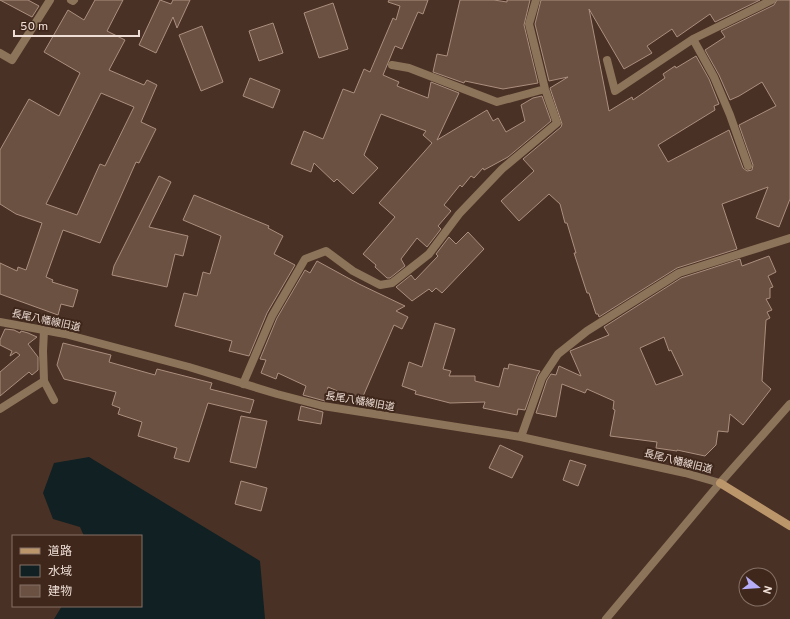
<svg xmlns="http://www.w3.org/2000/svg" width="790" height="619" font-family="Overpass,'Noto Sans JP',sans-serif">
<rect width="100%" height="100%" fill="#4a3125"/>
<!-- water -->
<path fill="#102023" d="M 89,457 L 260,561 L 265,619 L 54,619 L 62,606 L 141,606 L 141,536 L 84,536 L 80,527 L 53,519 L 43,493 L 54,463 Z"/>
<!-- building -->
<path fill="#6b5142" stroke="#ab8f7e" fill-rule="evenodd" d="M 0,0 L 28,0 L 39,6 L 32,17 Z
M 95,0 L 123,0 L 107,31 L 125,40 L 109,70 L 144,85 L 147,80 L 157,85 L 141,122 L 156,129 L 139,163 L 136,162 L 100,243 L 63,230 L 46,277 L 53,280 L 52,282 L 78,290 L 73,307 L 61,304 L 58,315 L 0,294 L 0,263 L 17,271 L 18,267 L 26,270 L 42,223 L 16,214 L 0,204 L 0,150 L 29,99 L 59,116 L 80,73 L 44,52 L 68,10 L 84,20 ZM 101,93 L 134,107 L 105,166 L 100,164 L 77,215 L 46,204 Z
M 160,0 L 171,4 L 173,0 L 190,0 L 177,28 L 173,17 L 156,53 L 139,45 Z
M 389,0 L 428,0 L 423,14 L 418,12 L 402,49 L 395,46 L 383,75 L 399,82 L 397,86 L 428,98 L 431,82 L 459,93 L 437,140 L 487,110 L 493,121 L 498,118 L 506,132 L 525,121 L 521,105 L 533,98 L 542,96 L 551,121 L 508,157 L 484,170 L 483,168 L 474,178 L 471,176 L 462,187 L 460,185 L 444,205 L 451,211 L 438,226 L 441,229 L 427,247 L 417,238 L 401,259 L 405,266 L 390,278 L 387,278 L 375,267 L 376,265 L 363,254 L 395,217 L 379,203 L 432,143 L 423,135 L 426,131 L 381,114 L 364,155 L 378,168 L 353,194 L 337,179 L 334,182 L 314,163 L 311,172 L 291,164 L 304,131 L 323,139 L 343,89 L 354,93 L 364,69 L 370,72 L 393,18 L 396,20 L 400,6 L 388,2 Z
M 460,0 L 494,0 L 507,2 L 507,0 L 530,0 L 524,25 L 538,83 L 503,89 L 465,81 L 464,83 L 433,72 L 437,54 L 447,56 Z
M 541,0 L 760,0 L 715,22 L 710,14 L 677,37 L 672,29 L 647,46 L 652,53 L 624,69 L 589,9 L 609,111 L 632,97 L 633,100 L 665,78 L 663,74 L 675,66 L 676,68 L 696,56 L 709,79 L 719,104 L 714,106 L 715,110 L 658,145 L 668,162 L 729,130 L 743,168 L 747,171 L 752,170 L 753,165 L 739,125 L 776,106 L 762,82 L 739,96 L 730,100 L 719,75 L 705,50 L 725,37 L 721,31 L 774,5 L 777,0 L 790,0 L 790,199 L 779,227 L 756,218 L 768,187 L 722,204 L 737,249 L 677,268 L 599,317 L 598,314 L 596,314 L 589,293 L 587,293 L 574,253 L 576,253 L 567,223 L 565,223 L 560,204 L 549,194 L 519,221 L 501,201 L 534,171 L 523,159 L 561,127 L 562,124 L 550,88 L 568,77 L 549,81 L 535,24 Z
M 333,3 L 348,49 L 319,58 L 304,13 Z
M 273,23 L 283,53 L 259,61 L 249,31 Z
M 202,26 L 223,82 L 201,91 L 179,35 Z
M 250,78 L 280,90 L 273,108 L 243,96 Z
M 159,176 L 171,182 L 149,227 L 188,236 L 183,256 L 175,254 L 167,287 L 112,275 L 114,266 Z
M 194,195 L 269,226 L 268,228 L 283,236 L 274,254 L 295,265 L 267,313 L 249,356 L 229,351 L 232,341 L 175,326 L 184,293 L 197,296 L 203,272 L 210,274 L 221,236 L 183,220 Z
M 468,232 L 484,249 L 442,293 L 436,288 L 432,292 L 429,289 L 412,301 L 396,287 L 411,275 L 415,280 L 438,256 L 436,254 L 449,237 L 456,244 Z
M 769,256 L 776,272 L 768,276 L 773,287 L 770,288 L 770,298 L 766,299 L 772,310 L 767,312 L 770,318 L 766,320 L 762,381 L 771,389 L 743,425 L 730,414 L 728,432 L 718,431 L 716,445 L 705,456 L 677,450 L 677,451 L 656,448 L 657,442 L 610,436 L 615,410 L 613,409 L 614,401 L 587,389 L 585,393 L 562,384 L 556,417 L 536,413 L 547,380 L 551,374 L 556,375 L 559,366 L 581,376 L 570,351 L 609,335 L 604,327 L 681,278 L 740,259 L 742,266 ZM 664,337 L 669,351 L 671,350 L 683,375 L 656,385 L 640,348 Z
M 317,261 L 359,284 L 405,306 L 396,311 L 408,317 L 402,329 L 394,325 L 361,401 L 328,387 L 325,401 L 303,395 L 306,386 L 278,373 L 276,379 L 261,373 L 266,360 L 260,359 L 277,318 L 305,270 L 310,273 Z
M 435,323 L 455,329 L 443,369 L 451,371 L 449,376 L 475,376 L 475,381 L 499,387 L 504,368 L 508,369 L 509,364 L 540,371 L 537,376 L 525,410 L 518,409 L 517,415 L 483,408 L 485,402 L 450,403 L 415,394 L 416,391 L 402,386 L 409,362 L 422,367 Z
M 5,329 L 14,330 L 20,333 L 21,331 L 28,333 L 37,337 L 28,344 L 38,357 L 38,370 L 32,375 L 29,372 L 0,396 L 0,372 L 20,355 L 16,352 L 10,356 L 12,351 L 0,345 L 0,340 Z
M 63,343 L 111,355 L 109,362 L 155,375 L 157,369 L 212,383 L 210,389 L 254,400 L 250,413 L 208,403 L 189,462 L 174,458 L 177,448 L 138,436 L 142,422 L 118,414 L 120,408 L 112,405 L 116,392 L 64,379 L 57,365 Z
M 301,406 L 323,412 L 321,424 L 298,420 Z
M 241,416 L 267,421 L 256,468 L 230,462 Z
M 500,445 L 523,456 L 512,478 L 489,468 Z
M 570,460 L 586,465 L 578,486 L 563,480 Z
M 241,481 L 267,488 L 261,511 L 235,504 Z"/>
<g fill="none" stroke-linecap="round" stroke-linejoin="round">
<!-- minor -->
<path stroke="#8c745a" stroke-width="8" d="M 71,0 L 73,1 L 74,0
M 693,39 L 714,77 L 730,115 L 748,166
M 0,53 L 12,60 L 50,0
M 607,60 L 615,91 L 693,39 L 772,0
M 392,65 L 409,68 L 497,102 L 545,89
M 0,322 L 65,334 L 189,367 L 277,394 L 323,406 L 521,437 L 685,473 L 720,483
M 44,330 L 43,351 L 44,381 L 54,400
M 243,384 L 272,316 L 305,259 L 326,251 L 353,271 L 380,285 L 392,283 L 429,254 L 459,214 L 502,169 L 557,123 L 545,89 L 529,24 L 536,0
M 0,409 L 44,381
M 521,437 L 542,378 L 558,354 L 587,331 L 679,273 L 790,238"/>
<!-- tertiary -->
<path stroke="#8c745a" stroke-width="8" d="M 606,619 L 720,483 L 790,404"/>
<!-- secondary -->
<path stroke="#bc966b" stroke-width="8" d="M 720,483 L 790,526"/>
</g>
<g text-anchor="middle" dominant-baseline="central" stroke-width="4" stroke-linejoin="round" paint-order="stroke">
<!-- street labels -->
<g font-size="10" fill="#eeded6" stroke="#3f271b">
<text transform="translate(46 321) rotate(12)">長尾八幡線旧道</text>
<text transform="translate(360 402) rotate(10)">長尾八幡線旧道</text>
<text transform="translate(678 462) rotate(14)">長尾八幡線旧道</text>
</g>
</g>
<!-- legend -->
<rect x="12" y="535" width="130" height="72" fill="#3f271b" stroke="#857066"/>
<rect x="20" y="548" width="20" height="6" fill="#bc966b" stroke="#857066"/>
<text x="48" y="555" font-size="12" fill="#eeded6">道路</text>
<rect x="20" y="565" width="20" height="12" fill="#102023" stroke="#857066"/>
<text x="48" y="575" font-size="12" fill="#eeded6">水域</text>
<rect x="20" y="585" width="20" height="12" fill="#6b5142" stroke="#857066"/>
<text x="48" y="595" font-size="12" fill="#eeded6">建物</text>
<!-- north arrow -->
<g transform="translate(758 587) rotate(107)"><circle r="19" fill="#3f271b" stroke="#857066"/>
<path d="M0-3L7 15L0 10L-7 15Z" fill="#b6acf8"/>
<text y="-6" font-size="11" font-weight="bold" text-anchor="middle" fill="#eeded6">N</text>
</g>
<!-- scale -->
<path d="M14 30v6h125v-6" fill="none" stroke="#eeded6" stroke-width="2"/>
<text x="20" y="30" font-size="12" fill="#eeded6" stroke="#3f271b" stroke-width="3" paint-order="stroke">50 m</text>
</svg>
